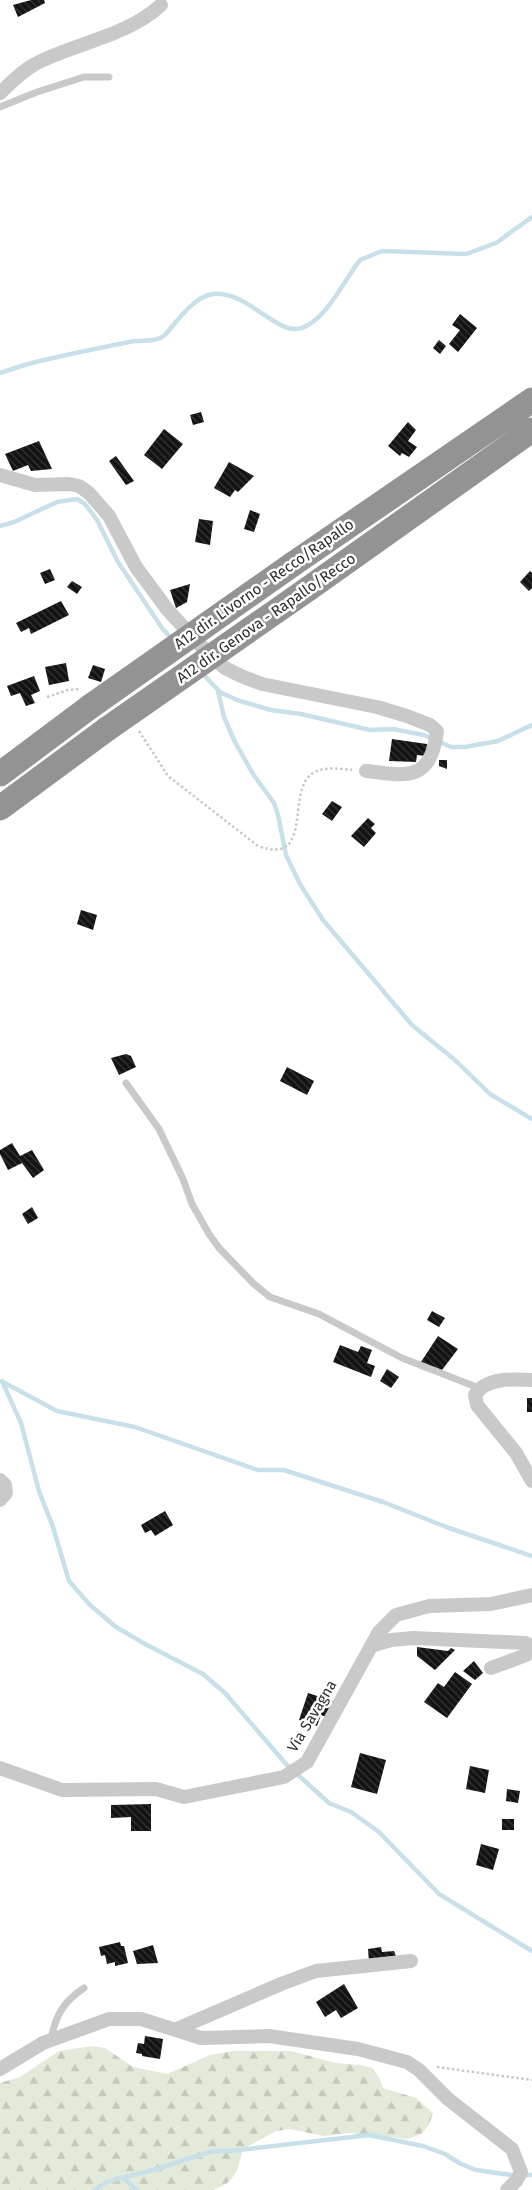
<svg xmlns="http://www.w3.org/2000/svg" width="532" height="2190" font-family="'Fira Sans',sans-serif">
<defs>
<pattern id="forest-firs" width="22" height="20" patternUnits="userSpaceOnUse" patternTransform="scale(1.25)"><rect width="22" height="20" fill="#e4eada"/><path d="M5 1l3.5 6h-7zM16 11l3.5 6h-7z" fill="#c4c9bb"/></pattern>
<pattern id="building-back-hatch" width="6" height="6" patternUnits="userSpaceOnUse" patternTransform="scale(1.25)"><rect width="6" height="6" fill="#131313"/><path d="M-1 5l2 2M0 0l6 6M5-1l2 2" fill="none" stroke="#363636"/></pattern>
</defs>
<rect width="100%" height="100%" fill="#fff"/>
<!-- forest -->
<path fill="url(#forest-firs)" d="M 93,2046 L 105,2048 L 133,2067 L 167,2074 L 210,2055 L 233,2051 L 291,2051 L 336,2063 L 361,2065 L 372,2068 L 379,2077 L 383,2088 L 416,2098 L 433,2113 L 429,2125 L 421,2134 L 409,2139 L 349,2133 L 324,2136 L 289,2129 L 276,2131 L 243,2149 C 238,2169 235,2184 212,2190 L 0,2190 L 0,2083 L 20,2077 L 59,2051 Z"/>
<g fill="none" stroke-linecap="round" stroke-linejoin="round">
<!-- stream -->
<path stroke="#c7e0e9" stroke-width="4.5" d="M 0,373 C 13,369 26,364 40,361 C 70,354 99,348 129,342 C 140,339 152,343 162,337 C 166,335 167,332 170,329 C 180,317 196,296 213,294 C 247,290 278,337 302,328 C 326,320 345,279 360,260 L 382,251 L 466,254 L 496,243 L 532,217
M 0,526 L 14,522 L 57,502 L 77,499 L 85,504 L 97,520 L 118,562 L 162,628 L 172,639
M 202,673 L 220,692 L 237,700 L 271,710 L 301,714 L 370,730 L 393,729 L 424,735 L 451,747 L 465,747 L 498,741 L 532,725
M 218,691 L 224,717 L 235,742 L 253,774 L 274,803 L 278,815 L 286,855 L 300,884 L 323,920 L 412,1025 L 455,1060 L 490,1094 L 532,1119
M 2,1381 L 21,1423 L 39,1491 L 53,1527 L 69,1581 L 90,1605 L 116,1627 L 145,1644 L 203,1674 L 225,1693 L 286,1764 L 329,1803 L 351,1812 L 379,1832 L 439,1894 L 532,1951
M 3,1382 L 57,1411 L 135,1427 L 258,1470 L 284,1470 L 383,1502 L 449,1528 L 532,1556
M 123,2178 L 137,2190
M 94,2190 L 106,2182 L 153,2170 L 213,2151 L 230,2151 L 369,2135 L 423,2146 L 445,2154 L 461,2164 L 476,2170 L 511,2175 L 532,2175"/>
</g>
<!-- building -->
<path fill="url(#building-back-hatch)" d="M 31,0 L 44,0 L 45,3 L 18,17 L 13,5 Z
M 460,314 L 477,328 L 458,352 L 449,344 L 460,330 L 452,325 Z
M 439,340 L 446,346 L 440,354 L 433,348 Z
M 201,412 L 204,422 L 193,425 L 190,415 Z
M 408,422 L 416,430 L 408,441 L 417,447 L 409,457 L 402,453 L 400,456 L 388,446 Z
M 164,429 L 183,444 L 162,469 L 144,455 Z
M 39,441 L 52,469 L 31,471 L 28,465 L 13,471 L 5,454 Z
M 116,456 L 134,481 L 126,485 L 109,461 Z
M 229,462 L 254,476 L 238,492 L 235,490 L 230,497 L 214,488 Z
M 250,510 L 260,514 L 254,532 L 244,529 Z
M 199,519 L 213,521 L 210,545 L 195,542 Z
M 50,569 L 55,580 L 45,584 L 40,573 Z
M 530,571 L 532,573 L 532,588 L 529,591 L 520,582 Z
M 72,581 L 82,587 L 77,594 L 67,587 Z
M 190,584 L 187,602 L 176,608 L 170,590 Z
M 61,601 L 69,615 L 31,634 L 29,628 L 21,632 L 16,623 Z
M 66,663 L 69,681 L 49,685 L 45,667 Z
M 93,665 L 105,669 L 101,682 L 88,678 Z
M 34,676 L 40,691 L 31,695 L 35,703 L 26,706 L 20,693 L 11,696 L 7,686 Z
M 392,739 L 427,744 L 426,756 L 417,755 L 416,762 L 389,761 Z
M 439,760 L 447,760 L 447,769 L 439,766 Z
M 332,801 L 342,807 L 332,821 L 322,814 Z
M 368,818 L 375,824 L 371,828 L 376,833 L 364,847 L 351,836 Z
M 81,910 L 97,915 L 93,930 L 77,924 Z
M 126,1054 L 131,1056 L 136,1067 L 119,1075 L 111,1058 Z
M 287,1067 L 314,1081 L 307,1095 L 280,1081 Z
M 12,1143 L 20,1156 L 32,1150 L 44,1170 L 33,1178 L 22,1163 L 8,1170 L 0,1154 L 0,1150 Z
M 32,1207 L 38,1218 L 28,1224 L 22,1214 Z
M 432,1311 L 445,1318 L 439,1327 L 427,1320 Z
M 438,1336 L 458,1349 L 442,1370 L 421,1362 Z
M 340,1345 L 358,1352 L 361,1346 L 372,1350 L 367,1363 L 375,1366 L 371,1377 L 333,1362 Z
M 387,1369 L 399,1377 L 391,1388 L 380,1381 Z
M 527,1398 L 532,1398 L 532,1412 L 527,1412 Z
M 165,1511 L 173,1525 L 155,1536 L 151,1530 L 145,1533 L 141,1525 Z
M 417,1647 L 448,1651 L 451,1648 L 455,1650 L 435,1670 L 417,1656 Z
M 474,1661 L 483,1673 L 475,1680 L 463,1671 Z
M 455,1672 L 472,1684 L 447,1718 L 424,1702 L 438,1683 L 444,1687 Z
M 308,1693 L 333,1701 L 326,1717 L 321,1715 L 317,1726 L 299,1720 Z
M 360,1753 L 386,1760 L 377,1794 L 351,1787 Z
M 470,1766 L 489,1770 L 485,1793 L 466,1789 Z
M 507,1789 L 520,1791 L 518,1803 L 506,1801 Z
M 151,1804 L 151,1831 L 131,1831 L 131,1817 L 111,1818 L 111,1805 Z
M 502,1819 L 514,1819 L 514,1830 L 502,1830 Z
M 481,1844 L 499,1849 L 493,1870 L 476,1865 Z
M 120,1942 L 121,1946 L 124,1946 L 128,1963 L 115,1966 L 115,1962 L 107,1964 L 105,1955 L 101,1956 L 99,1947 Z
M 153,1945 L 158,1963 L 137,1964 L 133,1951 Z
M 381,1947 L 382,1952 L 394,1951 L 397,1959 L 369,1962 L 368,1949 Z
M 344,1984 L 358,2008 L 341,2018 L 336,2010 L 325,2017 L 316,2002 Z
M 145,2036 L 163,2039 L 160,2059 L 142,2056 L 142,2054 L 136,2053 L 138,2043 L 144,2044 Z"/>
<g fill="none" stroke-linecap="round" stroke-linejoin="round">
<!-- path -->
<path stroke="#c9c9c9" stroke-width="2.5" stroke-dasharray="2.5 2.5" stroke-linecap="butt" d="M 47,697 L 68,690 L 80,689
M 139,731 L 168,776 L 258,846 C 315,867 285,790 313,773 C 325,766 339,769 352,770
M 437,2067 L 532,2080"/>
<!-- lane -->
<path stroke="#c9c9c9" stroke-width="7" d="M 0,107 L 37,92 L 84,77 L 109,77
M 126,1083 L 159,1129 L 183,1179 L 192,1204 L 209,1234 L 219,1248 L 254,1284 L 270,1297 L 319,1314 L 402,1358 L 479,1388
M 51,2040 C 55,2016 64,2001 84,1988"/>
<!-- street -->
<path stroke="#c9c9c9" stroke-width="14" d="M 0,93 C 12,82 24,69 39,62 C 79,42 127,36 161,5
M 0,475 L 35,485 L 69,484 L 79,486 L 89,493 L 109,516 L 136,567 L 167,609 L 198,643 L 225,668 L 241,676 L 262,684 L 377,707 L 407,716 L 430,725 L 437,731 C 431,782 407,776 366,771
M 532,1380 C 514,1379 486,1377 475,1395 L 477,1405 L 516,1453 L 532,1481
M 0,1480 L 5,1485 L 6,1493 L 0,1500
M 371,1646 L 391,1640 L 413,1638 L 526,1643 L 530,1646 L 530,1651 L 526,1655 L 491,1668
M 0,1768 L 62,1790 L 156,1789 L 184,1797 L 284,1777 L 307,1762 L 379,1632 L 396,1615 L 429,1606 L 491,1604 L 532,1595
M 177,2029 L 281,1984 L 316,1971 L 411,1961
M 0,2069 L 43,2043 L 109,2019 L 141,2019 L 201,2038 L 269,2036 L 358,2049 L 407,2062 L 419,2070 L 448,2099 L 512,2149 L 521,2172 L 516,2181 L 507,2190"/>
<!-- highway -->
<path stroke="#939393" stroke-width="25" d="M 293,564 L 532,400
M 308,589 L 532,430
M 0,774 L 91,706
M 0,808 L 107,729"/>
<!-- highway-bridge -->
<path stroke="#939393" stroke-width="25" d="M 91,706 L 293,564
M 107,729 L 308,589"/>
</g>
<g text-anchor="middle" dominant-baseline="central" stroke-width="5" stroke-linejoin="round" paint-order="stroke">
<!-- street labels -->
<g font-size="15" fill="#2c2c2c" stroke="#fff">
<text transform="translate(264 584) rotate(-35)">A12 dir. Livorno - Recco/Rapallo</text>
<text transform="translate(266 618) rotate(-35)">A12 dir. Genova - Rapallo/Recco</text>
<text transform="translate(312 1716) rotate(-59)">Via Savagna</text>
</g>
</g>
</svg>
